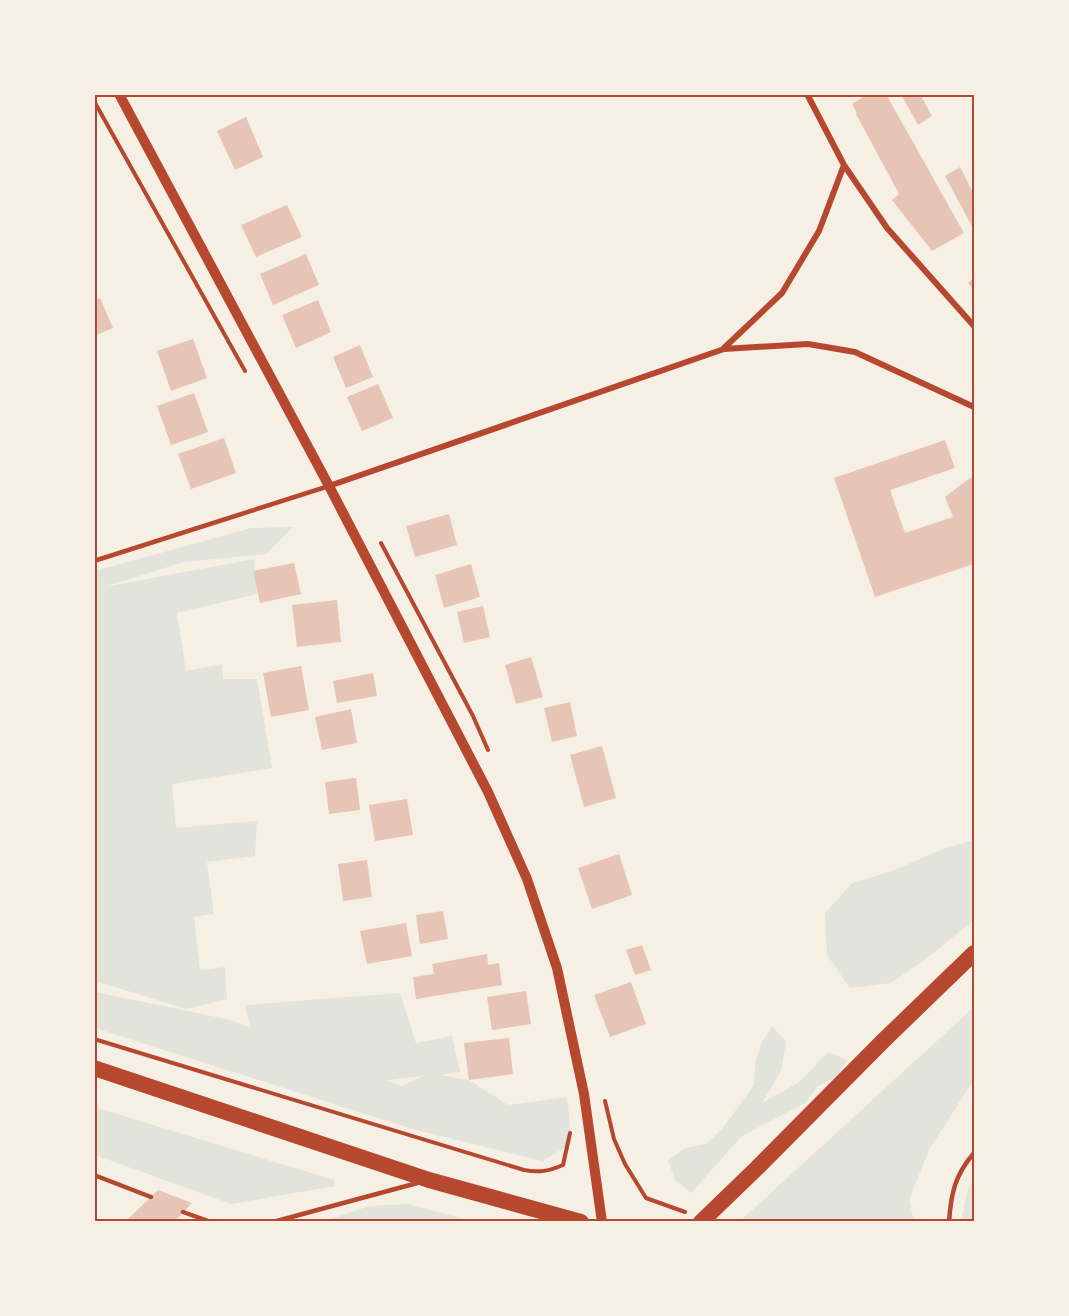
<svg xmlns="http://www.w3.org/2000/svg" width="1069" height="1316" font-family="'Work Sans',sans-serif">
<rect width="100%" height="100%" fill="#f6efe4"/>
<!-- green -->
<path fill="#e2e4dc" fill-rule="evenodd" d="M 293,527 L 266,554 L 184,562 L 104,587 L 254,559 L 257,594 L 177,613 L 186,671 L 222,664 L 223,679 L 257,679 L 272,768 L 172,784 L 176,828 L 257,821 L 255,856 L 207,862 L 214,914 L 194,917 L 200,970 L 225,967 L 227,999 L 187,1009 L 95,981 L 95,571 L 251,528 Z
M 974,840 L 974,920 L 926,959 L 891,983 L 850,988 L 827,955 L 825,913 L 852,883 L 892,871 L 945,848 Z
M 95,992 L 231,1020 L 250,1028 L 245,1005 L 400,993 L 416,1043 L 452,1036 L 460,1072 L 440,1075 L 469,1080 L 508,1105 L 567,1097 L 572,1143 L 543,1161 L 416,1130 L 95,1028 ZM 423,1076 L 402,1086 L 386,1080 L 387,1080 Z
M 974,1007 L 974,1084 L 971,1084 L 929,1150 L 909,1200 L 914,1221 L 740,1221 Z
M 772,1026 L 786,1042 L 781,1071 L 762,1103 L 799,1082 L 828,1052 L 847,1060 L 836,1077 L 818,1086 L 805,1103 L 742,1136 L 691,1193 L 675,1180 L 668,1160 L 685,1148 L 706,1144 L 722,1129 L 754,1085 L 755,1064 L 761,1044 Z
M 94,1107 L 334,1180 L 335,1186 L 231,1204 L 95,1155 Z
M 974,1180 L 974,1221 L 961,1221 L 968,1189 Z
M 408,1204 L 472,1221 L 325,1221 L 369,1206 Z"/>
<!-- building -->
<path fill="#e6c5b7" d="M 868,94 L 887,96 L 964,233 L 932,251 L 892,200 L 899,194 L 856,114 L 857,113 L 852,104 Z
M 901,94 L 920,94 L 932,116 L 918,125 Z
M 246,117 L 263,157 L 235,170 L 217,131 Z
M 960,167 L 974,194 L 974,230 L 945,176 Z
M 287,205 L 302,237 L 256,257 L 241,225 Z
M 306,254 L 319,285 L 273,305 L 260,274 Z
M 974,277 L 974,291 L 968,283 Z
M 100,298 L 113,328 L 94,336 L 94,300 Z
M 318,300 L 331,332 L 296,348 L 282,315 Z
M 193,339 L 207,378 L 171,391 L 157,351 Z
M 360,345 L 373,377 L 346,388 L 333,357 Z
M 378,384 L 393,418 L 362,431 L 347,397 Z
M 194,393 L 208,432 L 171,445 L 157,406 Z
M 224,438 L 236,473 L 191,489 L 178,454 Z
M 945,440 L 955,468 L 890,490 L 905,533 L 953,517 L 945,497 L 970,478 L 974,477 L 974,564 L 875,597 L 834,478 Z
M 449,514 L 457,545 L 415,557 L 406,526 Z
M 294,563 L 301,594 L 260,603 L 253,571 Z
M 471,564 L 480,597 L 444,608 L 435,575 Z
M 337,600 L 341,642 L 297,647 L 292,605 Z
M 483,606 L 490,637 L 464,643 L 457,612 Z
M 531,657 L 543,697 L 516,704 L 505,665 Z
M 301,666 L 309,710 L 271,717 L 263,673 Z
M 373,673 L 377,696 L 337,703 L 333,681 Z
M 570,702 L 577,736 L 552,742 L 544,708 Z
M 351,709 L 357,743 L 322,750 L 315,717 Z
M 602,746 L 616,798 L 584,807 L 570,755 Z
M 356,778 L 360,810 L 329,814 L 325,782 Z
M 407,799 L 413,835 L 375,841 L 369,805 Z
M 619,854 L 632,895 L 592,909 L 578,868 Z
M 367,860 L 372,897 L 343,901 L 338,864 Z
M 443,911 L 448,939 L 420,944 L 416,915 Z
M 406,923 L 412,956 L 367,964 L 360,931 Z
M 642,945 L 651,970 L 635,975 L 626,950 Z
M 487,954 L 488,965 L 499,963 L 502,985 L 416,999 L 413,977 L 434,974 L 432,964 Z
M 631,982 L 646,1024 L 610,1037 L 594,995 Z
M 526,991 L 531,1024 L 492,1030 L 487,997 Z
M 509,1038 L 513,1074 L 469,1080 L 464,1043 Z
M 158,1190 L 192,1203 L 174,1222 L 125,1222 Z"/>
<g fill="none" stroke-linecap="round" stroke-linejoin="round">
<!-- path -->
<path stroke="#b5482f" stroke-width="4" d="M 94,101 L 245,371
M 381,543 L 473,716 L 488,750
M 94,1039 L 524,1170 C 539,1173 549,1171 563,1165 L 570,1133
M 605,1101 L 614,1139 L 625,1164 L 646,1198 L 685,1212"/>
<!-- service -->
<path stroke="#b5482f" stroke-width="4.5" d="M 94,561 L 329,486
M 94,1175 L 151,1197
M 183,1212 L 211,1222
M 273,1222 L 421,1182
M 949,1222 C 951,1193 955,1175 974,1153"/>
<!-- minor -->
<path stroke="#b5482f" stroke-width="6" d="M 807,94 L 844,165 L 887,228 L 974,326
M 724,348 L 782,293 L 819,231 L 844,165
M 329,486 L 724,349 L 808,344 L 855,352 L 974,407"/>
<!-- tertiary -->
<path stroke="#b5482f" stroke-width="10" d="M 119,94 L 329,486 L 488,792 L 527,879 L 557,968 L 584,1094 L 602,1222"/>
<!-- trunk -->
<path stroke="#b5482f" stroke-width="16" d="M 94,1068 L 429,1180 L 581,1222
M 701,1222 L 757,1168 L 883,1041 L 974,953"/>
</g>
<!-- border -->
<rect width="1069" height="1316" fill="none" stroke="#f6efe4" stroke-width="192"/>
<rect x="96" y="96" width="877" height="1124" fill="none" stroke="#b5482f" stroke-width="2"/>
</svg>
